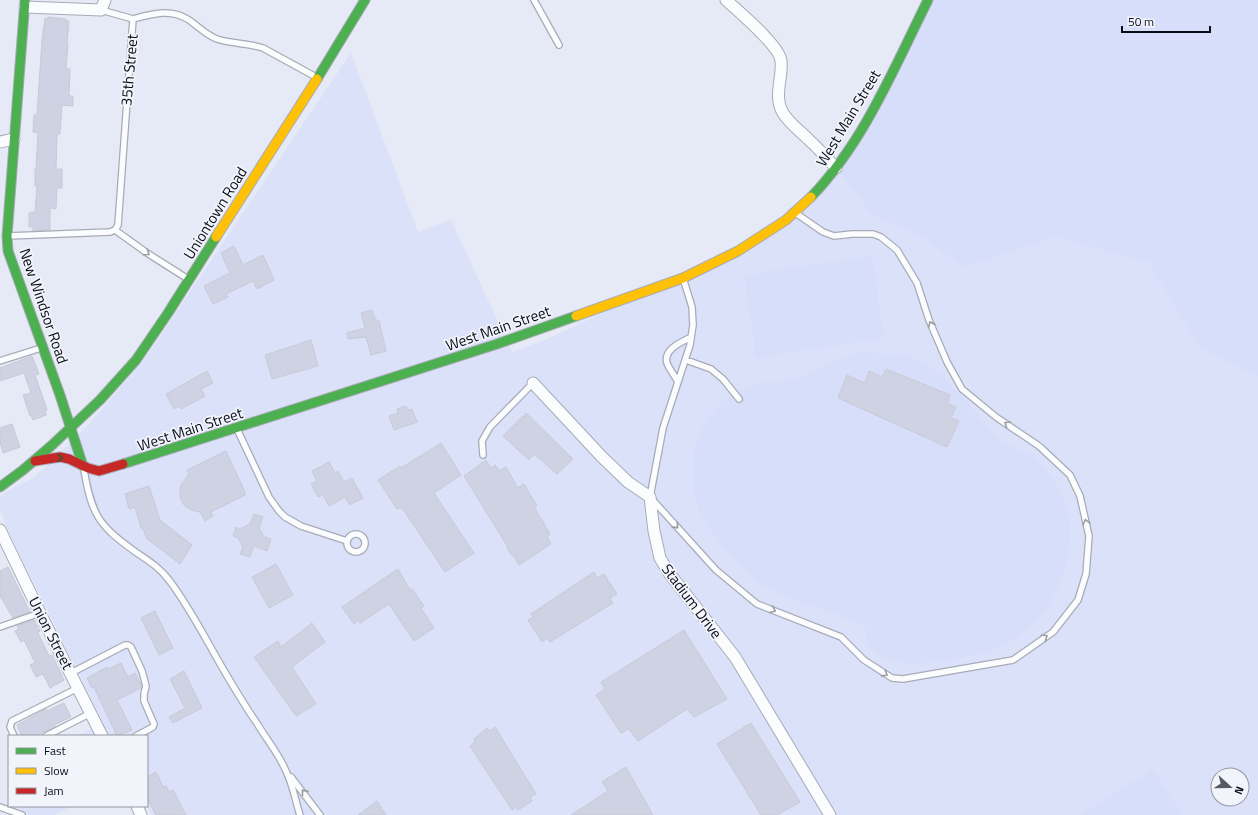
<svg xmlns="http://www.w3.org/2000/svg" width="1258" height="815" font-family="'Titillium Web',sans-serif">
<rect width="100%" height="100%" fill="#e6eaf6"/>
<!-- built -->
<path fill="#dae1f9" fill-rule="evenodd" d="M 1258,0 L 1258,815 L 151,815 L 147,806 L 147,736 L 78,736 L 103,723 L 6,527 L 0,508 L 0,497 L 5,492 L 33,478 L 51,462 L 91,422 L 146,357 L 351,53 L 418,232 L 451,220 L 512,352 L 543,341 L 752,243 L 836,168 ZM 1218,775 L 1242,775 L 1242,799 L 1218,799 Z
M 19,806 L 72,806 L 54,815 L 28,815 L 22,813 Z"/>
<!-- green -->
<path fill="#d7def9" d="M 928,0 L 1258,0 L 1258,376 L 1200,348 L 1148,262 L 1056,237 L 963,267 L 924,237 L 872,214 L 836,168 Z
M 872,256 L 884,338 L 756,358 L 744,275 Z
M 856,352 C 869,353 895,353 907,356 C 946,369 969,407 996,436 C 1002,442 1012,446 1019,449 C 1038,459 1053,475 1062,495 C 1066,505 1071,519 1071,530 C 1071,537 1069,544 1068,551 C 1063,596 1038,629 997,648 C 983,654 968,657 953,659 C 933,663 910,666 890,660 C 882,657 874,650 867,646 L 865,626 L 835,614 L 782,596 L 759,583 L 722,548 L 698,508 L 693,483 L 693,460 L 698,438 L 706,420 L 721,403 L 741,390 L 762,383 L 797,380 L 824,366 Z
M 1153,769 L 1182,815 L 1080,815 Z"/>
<!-- building -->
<path fill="#ced2e3" stroke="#c7cad6" d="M 48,17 L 66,19 L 66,21 L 69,21 L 67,43 L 68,43 L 66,69 L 70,69 L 69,96 L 73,96 L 73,106 L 62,105 L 60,134 L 57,134 L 56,169 L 62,169 L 62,188 L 57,188 L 56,209 L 50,208 L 50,230 L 33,231 L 33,227 L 29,227 L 29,213 L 35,212 L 37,186 L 35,186 L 35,169 L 36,169 L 38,133 L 33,132 L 34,115 L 37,115 L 42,40 L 45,18 L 48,19 Z
M 234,246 L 243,265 L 263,255 L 274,280 L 257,289 L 253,281 L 226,294 L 228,297 L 213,304 L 204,286 L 230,273 L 221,253 Z
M 372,310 L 374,318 L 375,317 L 377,321 L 379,321 L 386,351 L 371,355 L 366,337 L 348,339 L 347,333 L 365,328 L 361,313 Z
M 311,340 L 318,366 L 272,379 L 265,355 Z
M 32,356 L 39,374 L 35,375 L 47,410 L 45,411 L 46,415 L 33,420 L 31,415 L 30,416 L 23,395 L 31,393 L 24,373 L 0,381 L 0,368 Z
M 886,369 L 950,395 L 947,403 L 956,407 L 951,418 L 959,421 L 947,447 L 838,398 L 847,375 L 865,383 L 869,371 L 882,377 Z
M 207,371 L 213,383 L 201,389 L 205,396 L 181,409 L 179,406 L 174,409 L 166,394 Z
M 406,406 L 408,410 L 412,409 L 417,422 L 394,430 L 389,416 L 398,413 L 397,409 Z
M 526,413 L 573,459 L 557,474 L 534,454 L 529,460 L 503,436 Z
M 12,424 L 20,447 L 3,453 L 0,442 L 0,428 Z
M 441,443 L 461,475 L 434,493 L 474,553 L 445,572 L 407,515 L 401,507 L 397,509 L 378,480 L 400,466 L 401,468 Z
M 226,451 L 245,492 L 245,495 L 211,512 L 213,516 L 205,521 L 200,512 L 194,511 L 188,508 L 183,504 L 180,497 L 180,491 L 181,485 L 189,474 L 187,470 Z
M 486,460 L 491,468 L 495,465 L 499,471 L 506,467 L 518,488 L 524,484 L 537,506 L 534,507 L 550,534 L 547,536 L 551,544 L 519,565 L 513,555 L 512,556 L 507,548 L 508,547 L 464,476 Z
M 329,462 L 335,473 L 338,471 L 344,482 L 352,478 L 363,498 L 350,505 L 345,497 L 329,506 L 323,495 L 318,497 L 311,484 L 317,481 L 312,471 Z
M 149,486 L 160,520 L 192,545 L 180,564 L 147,539 L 143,528 L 141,528 L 135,507 L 129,509 L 125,494 Z
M 254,514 L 263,517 L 259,528 L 264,537 L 271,539 L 267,551 L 254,546 L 250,557 L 240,554 L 243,547 L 238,538 L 233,536 L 236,527 L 240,529 L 250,524 Z
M 276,564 L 293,595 L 269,608 L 252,577 Z
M 8,567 L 30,612 L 13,618 L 0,596 L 0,571 Z
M 398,569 L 410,590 L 412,589 L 424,606 L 421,608 L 434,628 L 414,641 L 389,604 L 360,623 L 359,620 L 354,624 L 342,607 Z
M 594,572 L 597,578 L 604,574 L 617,594 L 610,598 L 613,603 L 550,642 L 547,638 L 542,642 L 528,620 L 533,617 L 531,614 Z
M 155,611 L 173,648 L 159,655 L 141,618 Z
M 34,620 L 40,631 L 38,633 L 49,656 L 52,655 L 64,680 L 50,688 L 43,674 L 36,677 L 30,665 L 35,663 L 24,640 L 21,642 L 15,631 L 19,629 L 17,626 Z
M 312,623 L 325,642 L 292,667 L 316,704 L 296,716 L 254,657 L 278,641 L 281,647 Z
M 684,630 L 727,699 L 694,717 L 687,709 L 638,741 L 629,729 L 621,733 L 596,695 L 605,689 L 601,682 Z
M 121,663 L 128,677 L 135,673 L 142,686 L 141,688 L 117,700 L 132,730 L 117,736 L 94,687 L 92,688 L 87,678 L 107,667 L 108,669 Z
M 184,671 L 202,708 L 173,723 L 169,717 L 185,708 L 170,679 Z
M 64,703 L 71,717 L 54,725 L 55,727 L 35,736 L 22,736 L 17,725 L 46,709 L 47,711 Z
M 751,723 L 800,802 L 777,815 L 761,815 L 717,744 Z
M 495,727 L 536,794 L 530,797 L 532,801 L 518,810 L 516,807 L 512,810 L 470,746 L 475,742 L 474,739 L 487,728 L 490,731 Z
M 626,767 L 653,815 L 571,815 L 608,791 L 602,782 Z
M 156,772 L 163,787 L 166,786 L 169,792 L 173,790 L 186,815 L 156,815 L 147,798 L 147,777 Z
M 377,801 L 386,815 L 358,815 Z"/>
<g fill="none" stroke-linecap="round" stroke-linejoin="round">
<defs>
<path id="lane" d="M 534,0 L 559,45
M 101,10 L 133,19 L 118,225 L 115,230
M 133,19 C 152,14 171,8 189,20 C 199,27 206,35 217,39 C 232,44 248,43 263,48 L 316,77
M 115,230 L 147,253 L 188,279
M 8,236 L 110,232 L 115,230
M 683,278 L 692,307 L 693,325 L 690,345 L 663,428 L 650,497 L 716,570 L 757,604 L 841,637 L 864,660 L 892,678 L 903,679 L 1013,660 L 1053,632 L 1078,600 L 1086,574 L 1089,536 L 1080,496 L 1070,475 L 1039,446 L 996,417 L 962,389 L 947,362 L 929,320 L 917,283 L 897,250 L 881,237 L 873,234 L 852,234 L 834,236 L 823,232 L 797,214
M 686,360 L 711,369 L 723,379 L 739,399
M 0,361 L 41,348
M 678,382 C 675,376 669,369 667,363 C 663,349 682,342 691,337
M 237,429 L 269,497 L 279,511 L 285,517 L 301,526 L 347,541
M 483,455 L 482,441 L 490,427 L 533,383
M 84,470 C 92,516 99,526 137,553 C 149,561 160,568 169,580 C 191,609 207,642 226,674 C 236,691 247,709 258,725 C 267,740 278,753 285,769 C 293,784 295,800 300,815
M347 543a9 9 0 1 1 18 0a9 9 0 1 1-18 0Z
M 0,627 L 40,613
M 71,673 L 125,645 L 128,645 L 131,647 L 142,671 L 146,686 L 144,694 L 144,701 L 154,724 L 153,727 L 136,736
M 14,736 L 10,727 L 12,721 L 78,688
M 46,736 L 91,713
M 291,777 L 320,815
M 0,807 L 22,815"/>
<path id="street" d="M 726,0 C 739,12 780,46 781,61 C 783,78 773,96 783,113 C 789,123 800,131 808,139 C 818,148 827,158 836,168
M 25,7 L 101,10 L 105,0
M 0,142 L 14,139
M 533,383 L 602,457 L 628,482 L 650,497 L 654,531 L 660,558 L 669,573 L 735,657 L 830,815
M 0,530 L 40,613 L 102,736
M 137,806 L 141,815"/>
<path id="fast" d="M 25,0 L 7,236 L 8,251 L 60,395 L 83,466
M 317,79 L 365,0
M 811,197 C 864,142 894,68 928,0
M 123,464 L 497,344 L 576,316
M 0,487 L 23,470 L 51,446 L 100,400 L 136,360 L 168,313 L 216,237"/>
<path id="slow" d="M 216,237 L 317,79
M 576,316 L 683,278 L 738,251 L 786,220 L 811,197"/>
<path id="jam" d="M 35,461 L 60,457 L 69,459 L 88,468 L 99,471 L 123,464"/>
</defs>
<!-- lane casing -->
<use href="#lane" stroke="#a8abb6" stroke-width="8"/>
<!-- street casing -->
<use href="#street" stroke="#a8abb6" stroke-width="13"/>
<!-- fast casing -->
<use href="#fast" stroke="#a8abb6" stroke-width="11"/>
<!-- slow casing -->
<use href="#slow" stroke="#a8abb6" stroke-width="11"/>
<!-- jam casing -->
<use href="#jam" stroke="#a8abb6" stroke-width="11"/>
<!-- lane -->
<use href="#lane" stroke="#fbfcfe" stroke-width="5.5"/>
<!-- street -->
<use href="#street" stroke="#fbfcfe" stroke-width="11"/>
<!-- fast -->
<use href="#fast" stroke="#4caf50" stroke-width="9"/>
<!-- slow -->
<use href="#slow" stroke="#ffc107" stroke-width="9"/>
<!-- jam -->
<use href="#jam" stroke="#c62828" stroke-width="9"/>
</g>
<!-- one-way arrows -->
<defs><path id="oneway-chevron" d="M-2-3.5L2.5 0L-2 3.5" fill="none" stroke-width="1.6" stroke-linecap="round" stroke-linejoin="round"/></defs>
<g stroke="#9a9ca2">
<use href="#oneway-chevron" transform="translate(147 253) rotate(35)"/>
<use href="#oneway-chevron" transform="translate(931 324) rotate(-113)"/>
<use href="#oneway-chevron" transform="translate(1007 424) rotate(-145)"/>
<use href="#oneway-chevron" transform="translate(1086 522) rotate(-103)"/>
<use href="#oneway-chevron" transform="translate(676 526) rotate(48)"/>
<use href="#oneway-chevron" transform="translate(773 610) rotate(22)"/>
<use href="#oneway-chevron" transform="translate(1045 637) rotate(-35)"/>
<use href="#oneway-chevron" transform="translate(885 674) rotate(32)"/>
<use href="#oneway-chevron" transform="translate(304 792) rotate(-129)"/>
</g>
<use stroke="#2a5e34" href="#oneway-chevron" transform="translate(60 458) rotate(2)"/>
<g text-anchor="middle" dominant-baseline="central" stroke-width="3.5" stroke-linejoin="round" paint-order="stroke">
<!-- street labels -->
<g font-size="15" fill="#090c17" stroke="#f2f4fb">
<text transform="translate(129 70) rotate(-85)">35th Street</text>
<text transform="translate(848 118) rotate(-59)">West Main Street</text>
<text transform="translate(215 213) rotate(-58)">Uniontown Road</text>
<text transform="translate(44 306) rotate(71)">New Windsor Road</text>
<text transform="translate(498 328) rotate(-19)">West Main Street</text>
<text transform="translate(190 429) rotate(-18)">West Main Street</text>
<text transform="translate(692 601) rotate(53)">Stadium Drive</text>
<text transform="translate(51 633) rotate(63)">Union Street</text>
</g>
</g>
<!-- legend -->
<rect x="8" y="735" width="140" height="72" fill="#f2f4fb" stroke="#9597a0"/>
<rect x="16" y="748" width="20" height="6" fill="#4caf50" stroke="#9597a0"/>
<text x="44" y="755" font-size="12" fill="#090c17">Fast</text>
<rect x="16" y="768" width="20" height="6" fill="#ffc107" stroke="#9597a0"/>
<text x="44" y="775" font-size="12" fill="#090c17">Slow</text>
<rect x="16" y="788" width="20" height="6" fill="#c62828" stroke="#9597a0"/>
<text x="44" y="795" font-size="12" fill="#090c17">Jam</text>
<!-- north arrow -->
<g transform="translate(1230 787) rotate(111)"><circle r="19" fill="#f2f4fb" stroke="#9597a0"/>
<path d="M0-3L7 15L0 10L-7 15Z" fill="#565a65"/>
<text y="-6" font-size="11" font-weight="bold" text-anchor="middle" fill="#090c17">N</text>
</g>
<!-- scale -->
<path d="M1122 26v6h88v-6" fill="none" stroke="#090c17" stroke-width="2"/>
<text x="1128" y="26" font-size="12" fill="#090c17" stroke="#f2f4fb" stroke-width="3" paint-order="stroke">50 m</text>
</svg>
